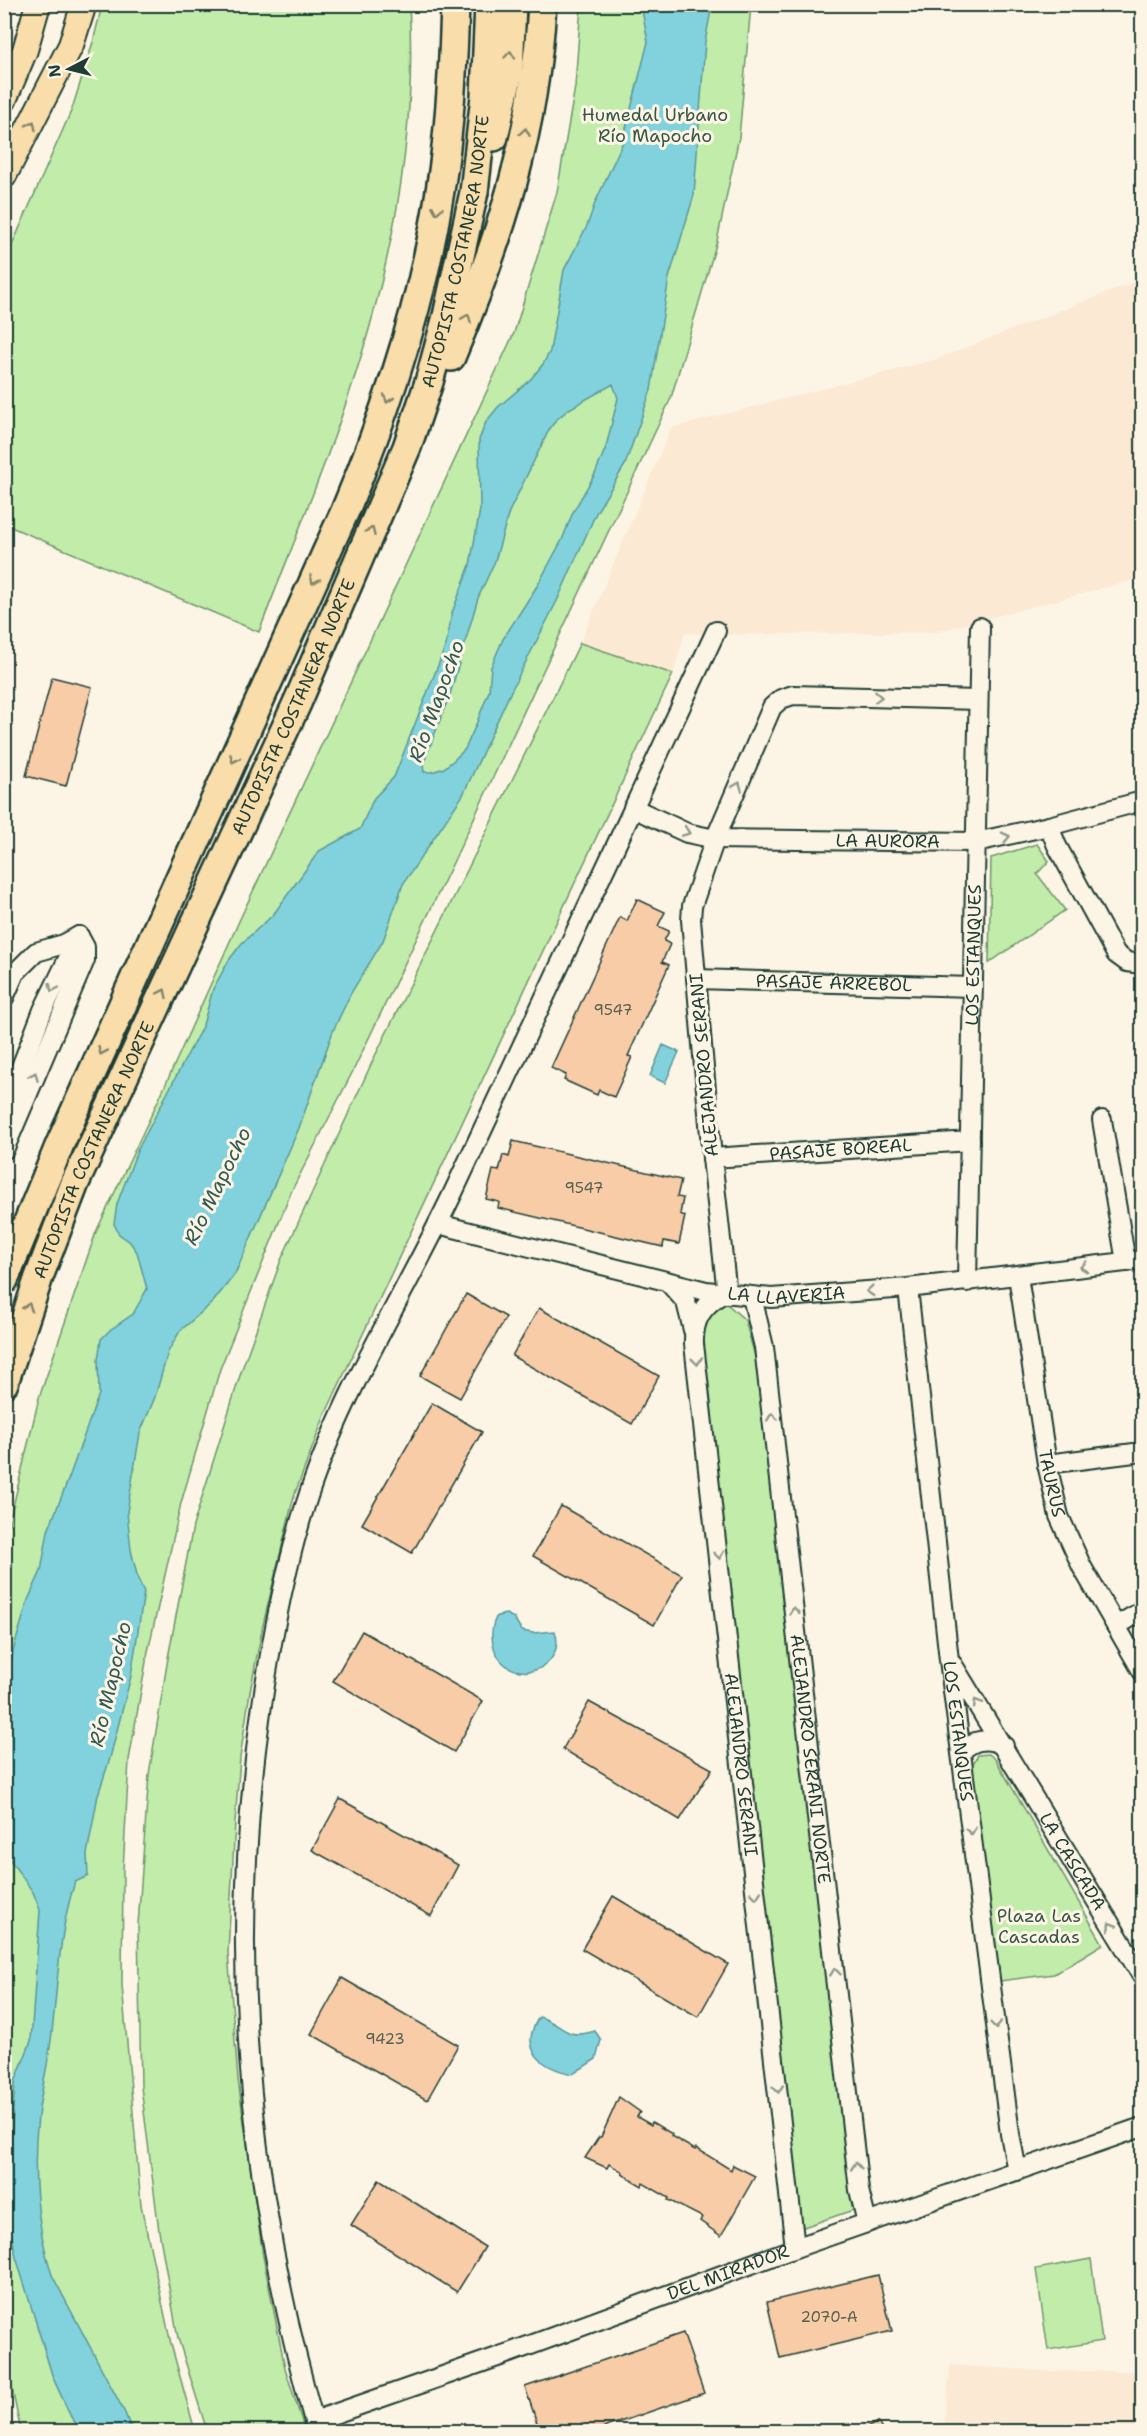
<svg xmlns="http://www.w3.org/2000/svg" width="1147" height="2436" font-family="'Shantell Sans',sans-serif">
<rect width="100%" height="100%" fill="#fcf5e5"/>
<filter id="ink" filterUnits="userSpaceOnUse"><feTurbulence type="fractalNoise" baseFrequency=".0167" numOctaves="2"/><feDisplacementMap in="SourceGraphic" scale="12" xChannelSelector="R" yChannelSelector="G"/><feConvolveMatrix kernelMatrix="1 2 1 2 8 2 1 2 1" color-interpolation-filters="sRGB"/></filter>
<g filter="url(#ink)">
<!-- built -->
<path fill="#fbe9d3" d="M 1142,279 L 1142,578 L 936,632 L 716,635 L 685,633 L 673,674 L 580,643 L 671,428 L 934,360 Z
M 950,2365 L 1044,2371 L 1142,2371 L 1142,2431 L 944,2431 Z"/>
<!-- green -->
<path fill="#c2eca9" stroke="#70946e" stroke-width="1.5" d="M 102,5 L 409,5 C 416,108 400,215 373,315 C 344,423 299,528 259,632 L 6,525 L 4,517 L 5,261 L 72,109 L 93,42 Z
M 581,5 L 751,5 L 739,137 L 717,241 L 671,398 L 451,867 L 354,1069 L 292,1190 L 220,1369 L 181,1503 L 147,1656 L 129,1760 L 123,1870 L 122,1985 L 141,2205 L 171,2344 L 195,2431 L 21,2432 L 4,2350 L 4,1544 L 39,1398 L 96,1232 L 164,1088 L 240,919 L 514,333 L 557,192 L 575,87 Z
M 580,643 L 673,674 L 324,1417 L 294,1496 L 263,1625 L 250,1692 L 240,1758 L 235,1822 L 228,1952 L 238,2080 L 263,2256 L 285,2368 L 305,2431 L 207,2431 L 178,2338 L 159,2231 L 141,2087 L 138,1925 L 149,1774 L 168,1658 L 193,1526 L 242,1369 L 281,1260 L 374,1058 Z
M 1037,844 L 1049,861 L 1037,874 L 1065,910 L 989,963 L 991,858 Z
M 711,1304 L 727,1304 L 745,1320 L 762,1382 L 859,2208 L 798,2229 L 701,1319 Z
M 989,1754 L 996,1760 L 1103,1944 L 1054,1974 L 1000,1981 L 972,1766 L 978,1755 Z
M 1091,2259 L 1102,2341 L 1048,2350 L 1036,2269 Z"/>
<!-- water -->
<path fill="#82d2dd" stroke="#5a9699" stroke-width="1.5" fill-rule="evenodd" d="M 641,5 L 712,5 L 705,42 L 694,195 L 669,278 L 651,390 L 625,465 L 596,513 L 557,601 L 512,689 L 463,795 L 403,884 L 383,941 L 351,993 L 333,1031 L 299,1128 L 235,1274 L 213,1302 L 180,1331 L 168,1352 L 155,1397 L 140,1433 L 127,1512 L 131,1550 L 138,1579 L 144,1592 L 131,1676 L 110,1758 L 98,1795 L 87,1854 L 88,1876 L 75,1882 C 58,1933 58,1987 51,2040 C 48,2065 41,2091 38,2116 C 32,2168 36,2225 52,2275 L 125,2413 L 132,2431 L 82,2431 L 71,2417 L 53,2378 L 16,2257 L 9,2222 L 7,2197 L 15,2082 L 31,2041 L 40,1910 L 33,1892 L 5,1853 L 4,1711 L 13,1651 L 28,1600 L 41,1571 L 48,1531 L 70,1475 L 99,1394 L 98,1360 L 101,1339 L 110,1330 L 133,1314 L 147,1289 L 137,1252 L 130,1242 L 119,1234 L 114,1224 L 117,1204 L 137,1151 L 203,1025 L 213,989 L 229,960 L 242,943 L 273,915 L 319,851 L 360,829 L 374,798 L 394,777 L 400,762 L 446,645 L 452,613 L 470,565 L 480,510 L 479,440 L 486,422 L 498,407 L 531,379 L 543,364 L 550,351 L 564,270 L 587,226 L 595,203 L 622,144 L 648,42 ZM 613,384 L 618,398 L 606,447 L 595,474 L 573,512 L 562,540 L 537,586 L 503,639 L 491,667 L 489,691 L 475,727 L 465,749 L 454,760 L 444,768 L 432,772 L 424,772 L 423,765 L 451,691 L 478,598 L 495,561 L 509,512 L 549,430 L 556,420 L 569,409 Z
M 663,1045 L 679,1052 L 665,1083 L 650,1076 Z
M 506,1614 L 514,1618 L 522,1631 L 533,1633 L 555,1631 C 563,1653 544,1675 520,1671 C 495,1668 485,1635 497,1616 Z
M 539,2017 C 565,2024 563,2041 595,2031 L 601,2040 L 596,2059 L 573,2074 C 542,2068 518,2050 539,2017 Z"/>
<!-- building -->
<path fill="#f9cca8" stroke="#1f3d34" stroke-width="1.5" d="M 52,677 L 92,687 L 66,786 L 26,776 Z
M 637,899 L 665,912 L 658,926 L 669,931 L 664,941 L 670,944 L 662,962 L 669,965 L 628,1056 L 632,1057 L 614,1097 L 599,1090 L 597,1095 L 564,1080 L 566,1075 L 551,1068 L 620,917 L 627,921 Z
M 4,960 L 16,966 L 4,988 Z
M 513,1141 L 681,1180 L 677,1197 L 683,1198 L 680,1214 L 685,1216 L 679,1244 L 664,1241 L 663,1247 L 498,1208 L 499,1202 L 486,1199 L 493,1170 L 499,1171 L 503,1155 L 509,1157 Z
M 466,1294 L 506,1317 L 460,1398 L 420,1376 Z
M 539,1308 L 659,1376 L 632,1424 L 512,1356 Z
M 432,1403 L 482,1432 L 412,1553 L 362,1524 Z
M 561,1506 L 682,1575 L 654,1625 L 533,1556 Z
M 362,1631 L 483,1701 L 454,1752 L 333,1681 Z
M 589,1702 L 712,1769 L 680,1820 L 563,1749 Z
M 340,1799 L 458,1865 L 431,1916 L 312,1850 Z
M 613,1896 L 728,1964 L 698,2017 L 582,1949 Z
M 342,1978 L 458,2045 L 427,2100 L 311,2034 Z
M 619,2097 L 640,2112 L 637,2117 L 651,2125 L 652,2122 L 672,2134 L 671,2136 L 695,2150 L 696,2148 L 731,2170 L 733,2165 L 755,2176 L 721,2236 L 700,2221 L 702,2217 L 668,2200 L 669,2198 L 643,2183 L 642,2186 L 622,2174 L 623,2172 L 609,2164 L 607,2168 L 585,2158 L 599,2137 L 601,2137 Z
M 379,2180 L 485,2247 L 457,2292 L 351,2225 Z
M 878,2275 L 892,2331 L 780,2358 L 767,2302 Z
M 683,2333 L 704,2393 L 591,2432 L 540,2432 L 525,2387 Z
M 878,2422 L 883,2432 L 858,2432 Z"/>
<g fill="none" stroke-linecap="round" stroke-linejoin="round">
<defs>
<g id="minor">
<path id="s1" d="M 633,808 L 687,833 L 715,839 L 976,842 L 1049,826 L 1142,801"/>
<path d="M 1049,826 L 1057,846 L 1116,954 L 1127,962 L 1142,964"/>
<path id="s2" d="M 696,979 L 973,987"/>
<path d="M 4,998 L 15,973 L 36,952 L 64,944 L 79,936"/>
<path d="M 4,1111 L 43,1010 L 79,936"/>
<path d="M 1102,1120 L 1126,1262"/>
<path d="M 4,1150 L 85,960 L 85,947 L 79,936"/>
<path id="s3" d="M 712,1158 L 970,1141"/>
<path id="s4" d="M 438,1224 L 706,1291 L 771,1298 L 908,1288 L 1142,1260"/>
<path id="s5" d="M 1018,1276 L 1047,1464 L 1059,1516 L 1082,1567 L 1142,1671"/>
<path d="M 668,1282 L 686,1302 L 693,1330"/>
<path id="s6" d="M 967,1282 L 980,627"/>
<path id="s7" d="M 908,1288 L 949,1660 L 1010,2134 L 1017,2171"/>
<path id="s8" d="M 722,1294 C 702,1306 693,1320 694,1344 L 795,2248"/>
<path d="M 727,1294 L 712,1158 L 691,920 L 692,906 L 715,839 L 772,707 L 781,699 L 793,695 L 978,700"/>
<path id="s9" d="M 752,1297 L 764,1347 L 859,2190 L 867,2223"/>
<path d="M 1047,1464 L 1142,1452"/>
<path d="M 1116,1626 L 1142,1611"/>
<path id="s10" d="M 953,1665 L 1142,1976"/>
<path d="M 961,1752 C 973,1739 988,1737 1004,1746"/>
<path id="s11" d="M 314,2421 L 509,2353 L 795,2248 L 1142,2127"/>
<path d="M 317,2432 C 252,2205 229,1984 256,1750 C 266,1668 280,1585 305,1506 C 339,1397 403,1298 452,1195 C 541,1008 628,819 716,631"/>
</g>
<path id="major" d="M 4,100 L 25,50 L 38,4
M 4,176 L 71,45 L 84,4"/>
<g id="highway">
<path d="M 494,137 L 509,72 L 512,4"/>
<path d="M 451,357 C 500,240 535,133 542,4"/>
<path d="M 4,1280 L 60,1144 L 345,511 C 388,408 423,302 440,191 C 450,130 453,67 455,4"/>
<path id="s12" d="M 4,1383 L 39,1277 L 75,1183 L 298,701 L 407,447 L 429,382 L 447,316 L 474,192 L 485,96 L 489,4"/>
</g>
</defs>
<!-- minor casing -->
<use href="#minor" stroke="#1f3d34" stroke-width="22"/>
<!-- major casing -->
<use href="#major" stroke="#1f3d34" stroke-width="28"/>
<!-- highway casing -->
<use href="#highway" stroke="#1f3d34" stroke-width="32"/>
<!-- minor -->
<use href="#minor" stroke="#fcf5e5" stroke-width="18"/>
<!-- major -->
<use href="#major" stroke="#f9ddab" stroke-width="24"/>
<!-- highway -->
<use href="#highway" stroke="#f9ddab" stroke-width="27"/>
</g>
<!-- one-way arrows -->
<defs><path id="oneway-chevron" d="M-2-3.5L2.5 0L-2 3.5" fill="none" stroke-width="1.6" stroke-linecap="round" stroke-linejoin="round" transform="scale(1.5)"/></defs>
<g stroke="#81856a">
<use href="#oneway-chevron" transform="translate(510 55) rotate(-85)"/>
<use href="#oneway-chevron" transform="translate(32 125) rotate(-64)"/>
<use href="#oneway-chevron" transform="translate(525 132) rotate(-80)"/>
<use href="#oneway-chevron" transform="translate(437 210) rotate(100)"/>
<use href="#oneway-chevron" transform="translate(467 318) rotate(-68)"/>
<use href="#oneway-chevron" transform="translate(388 399) rotate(109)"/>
<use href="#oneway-chevron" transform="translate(371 531) rotate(-66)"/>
<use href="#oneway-chevron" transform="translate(314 580) rotate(114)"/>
<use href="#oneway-chevron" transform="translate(234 759) rotate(114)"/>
<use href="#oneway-chevron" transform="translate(163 993) rotate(-65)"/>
<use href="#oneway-chevron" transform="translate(102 1051) rotate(114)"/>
<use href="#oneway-chevron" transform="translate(28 1307) rotate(-72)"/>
</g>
<g stroke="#8e998c">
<use href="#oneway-chevron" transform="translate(878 697) rotate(2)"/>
<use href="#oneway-chevron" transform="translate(738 786) rotate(-67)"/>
<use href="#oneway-chevron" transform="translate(686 832) rotate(20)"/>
<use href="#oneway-chevron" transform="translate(1006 837) rotate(-13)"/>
<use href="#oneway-chevron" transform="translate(53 988) rotate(115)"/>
<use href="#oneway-chevron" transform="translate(34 1076) rotate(-66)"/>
<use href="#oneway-chevron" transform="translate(1084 1267) rotate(173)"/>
<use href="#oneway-chevron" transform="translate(870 1291) rotate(175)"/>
<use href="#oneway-chevron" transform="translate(697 1361) rotate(83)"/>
<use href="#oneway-chevron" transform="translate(772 1417) rotate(-96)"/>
<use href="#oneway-chevron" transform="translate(719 1555) rotate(83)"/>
<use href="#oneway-chevron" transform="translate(794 1611) rotate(-96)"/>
<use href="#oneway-chevron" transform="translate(977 1703) rotate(-122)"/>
<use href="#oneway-chevron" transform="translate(971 1831) rotate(82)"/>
<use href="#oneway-chevron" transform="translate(756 1895) rotate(84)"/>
<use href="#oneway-chevron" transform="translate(1111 1926) rotate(-122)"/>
<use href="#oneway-chevron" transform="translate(835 1972) rotate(-96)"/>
<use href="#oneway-chevron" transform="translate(996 2025) rotate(83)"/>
<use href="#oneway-chevron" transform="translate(778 2089) rotate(84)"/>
<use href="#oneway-chevron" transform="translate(856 2166) rotate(-96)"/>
</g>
</g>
<g text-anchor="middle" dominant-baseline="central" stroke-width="6" stroke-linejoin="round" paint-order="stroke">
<!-- number labels -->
<g font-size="15" fill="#566151">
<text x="613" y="1010">9547</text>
<text x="584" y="1188">9547</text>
<text x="385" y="2039">9423</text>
<text x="829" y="2317">2070-A</text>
</g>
<!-- park labels -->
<g font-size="18" fill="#375746" stroke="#fcf5e5">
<text x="655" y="115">Humedal Urbano<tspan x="655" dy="21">Río Mapocho</tspan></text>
<text x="1039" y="1916">Plaza Las<tspan x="1039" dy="21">Cascadas</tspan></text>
</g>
<!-- street labels -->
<g font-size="18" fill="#1f3d34" stroke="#fcf5e5">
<text stroke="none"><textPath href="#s12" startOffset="1222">AUTOPISTA COSTANERA NORTE</textPath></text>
<text stroke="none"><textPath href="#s12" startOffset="736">AUTOPISTA COSTANERA NORTE</textPath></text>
<text stroke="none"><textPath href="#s1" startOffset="261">LA AURORA</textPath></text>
<text stroke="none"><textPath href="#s6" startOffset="327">LOS ESTANQUES</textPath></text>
<text stroke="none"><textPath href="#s2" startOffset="138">PASAJE ARREBOL</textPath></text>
<text transform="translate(704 1065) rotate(-95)">ALEJANDRO SERANI</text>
<text stroke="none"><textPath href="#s12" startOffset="250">AUTOPISTA COSTANERA NORTE</textPath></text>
<text stroke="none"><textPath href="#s3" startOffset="129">PASAJE BOREAL</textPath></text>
<text stroke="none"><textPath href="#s4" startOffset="357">LA LLAVERÍA</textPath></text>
<text stroke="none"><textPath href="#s5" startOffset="210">TAURUS</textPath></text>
<text stroke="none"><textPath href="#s7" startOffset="446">LOS ESTANQUES</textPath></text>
<text stroke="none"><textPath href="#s9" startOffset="466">ALEJANDRO SERANI NORTE</textPath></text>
<text stroke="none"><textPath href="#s8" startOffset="484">ALEJANDRO SERANI</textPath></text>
<text stroke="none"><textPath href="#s10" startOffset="230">LA CASCADA</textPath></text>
<text stroke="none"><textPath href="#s11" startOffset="440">DEL MIRADOR</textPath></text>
</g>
<!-- water labels -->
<g font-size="20" font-style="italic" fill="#335b56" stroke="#fcf5e5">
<text transform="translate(436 701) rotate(-70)">Río Mapocho</text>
<text transform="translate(217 1186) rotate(-64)">Río Mapocho</text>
<text transform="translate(110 1684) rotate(-77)">Río Mapocho</text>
</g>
</g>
<!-- margin -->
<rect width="1147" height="2436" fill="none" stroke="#fcf5e5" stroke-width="24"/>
<rect x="12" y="12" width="1123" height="2412" fill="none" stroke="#1f3d34" stroke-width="2" filter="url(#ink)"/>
<!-- north arrow -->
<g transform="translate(69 69) rotate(263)" stroke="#fcf5e5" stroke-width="4.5" paint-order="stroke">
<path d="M0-4.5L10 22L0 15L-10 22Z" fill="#1f3d34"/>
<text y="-9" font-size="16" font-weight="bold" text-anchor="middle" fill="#1f3d34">N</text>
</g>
</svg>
